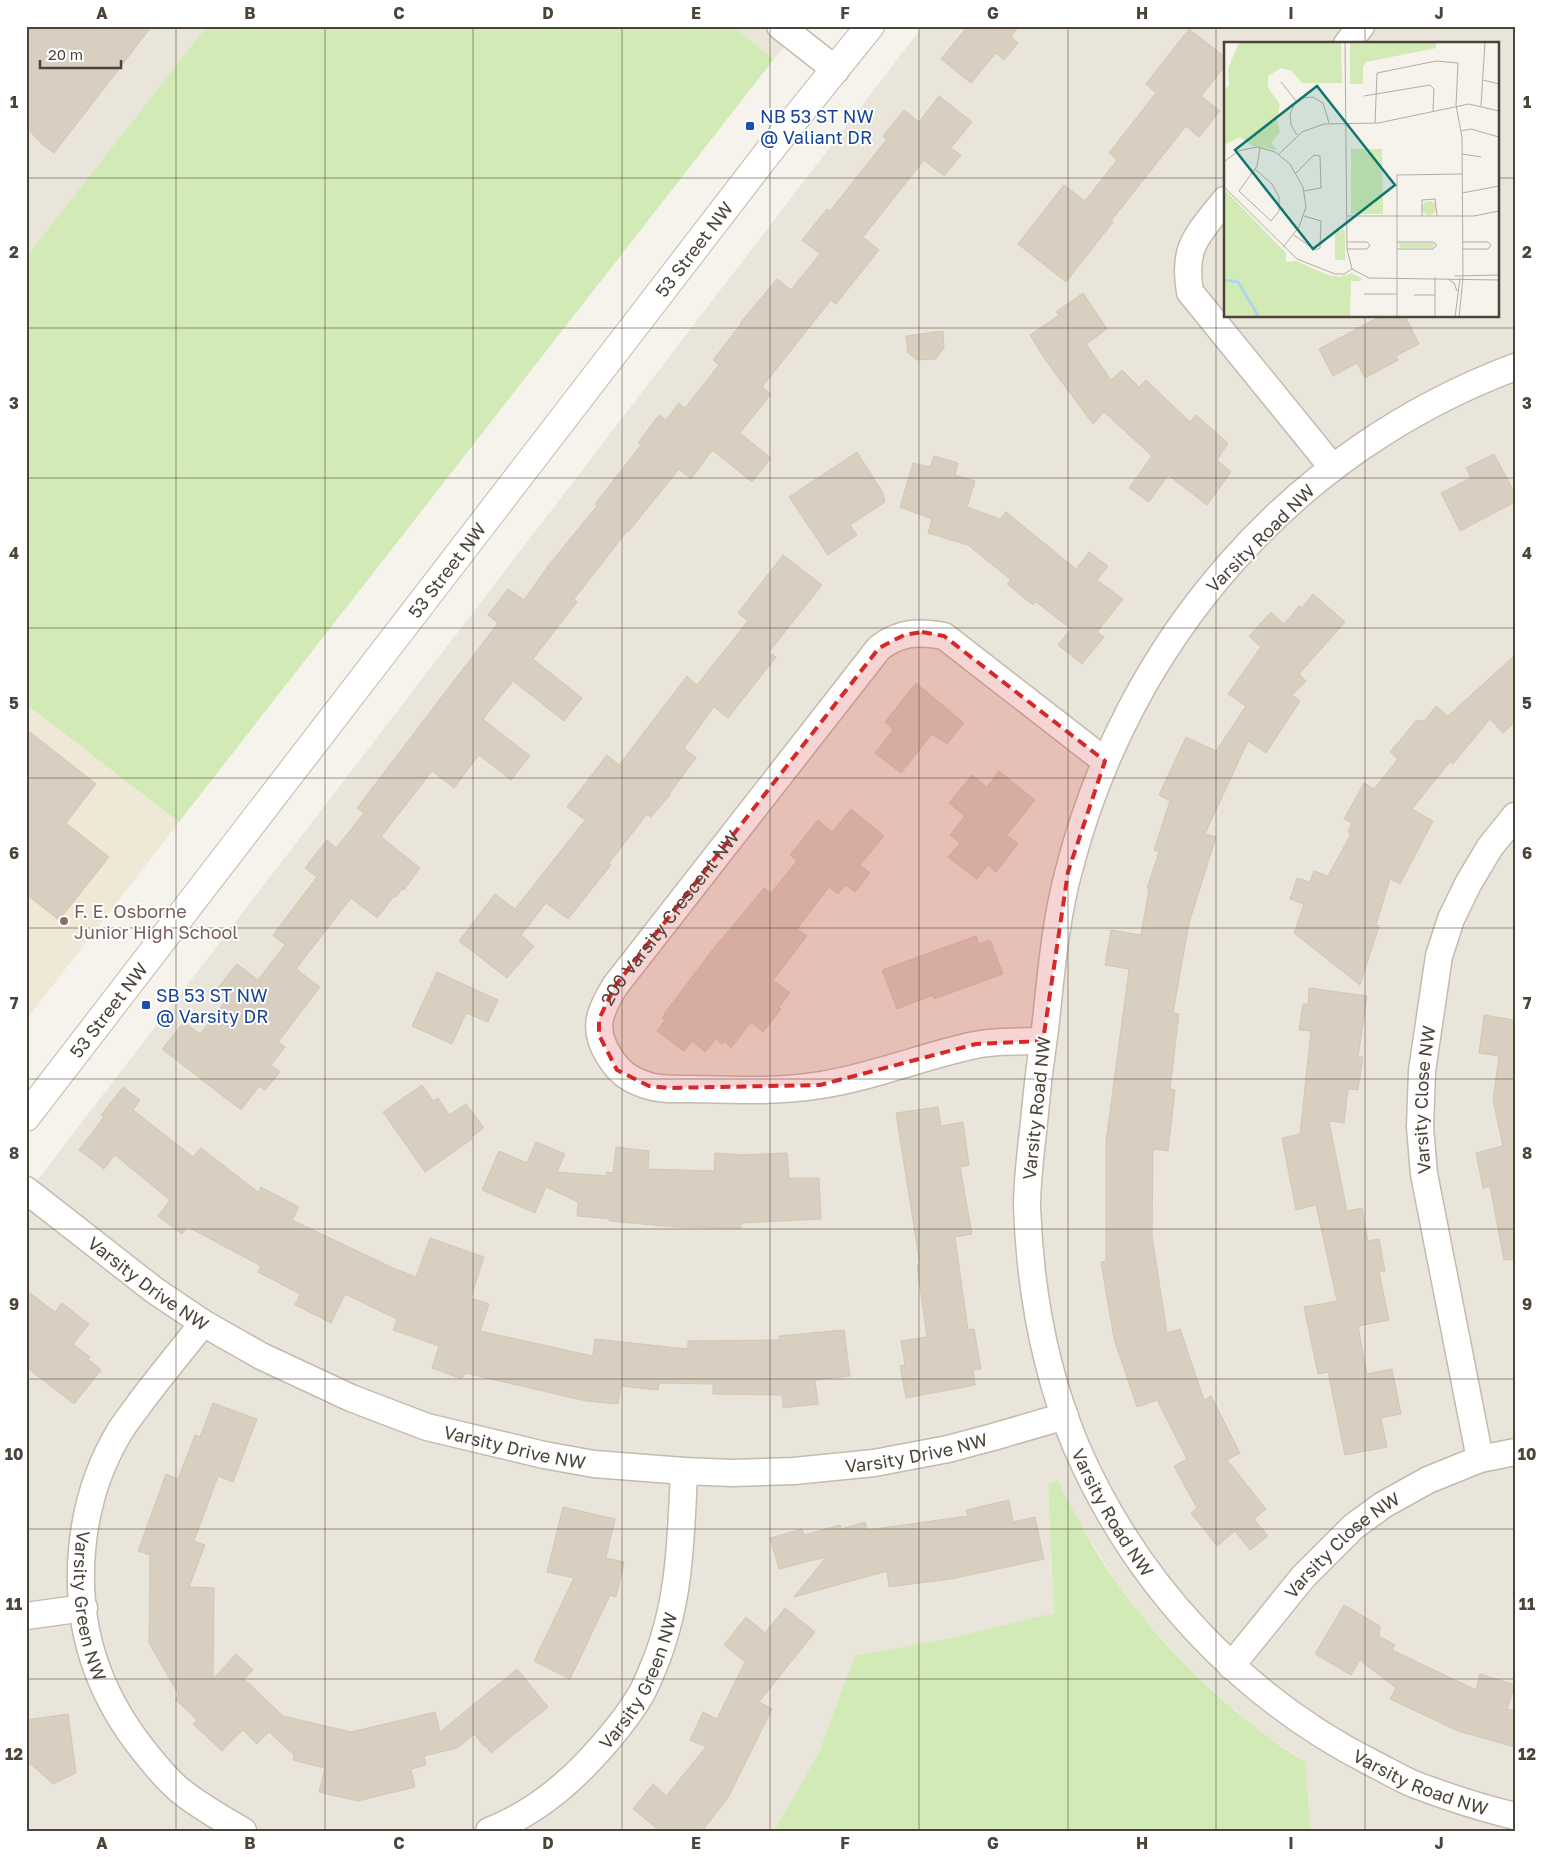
<svg xmlns="http://www.w3.org/2000/svg" width="1541" height="1857" font-family="'Golos Text',sans-serif">
<rect width="100%" height="100%" fill="#f6f3ec"/>
<!-- residential -->
<path fill="#eae5da" fill-rule="evenodd" d="M 26,26 L 207,26 L 26,257 Z
M 732,26 L 802,26 L 774,59 Z
M 923,26 L 1515,26 L 1515,1831 L 1310,1831 L 1306,1762 L 1259,1731 L 1193,1673 L 1145,1620 L 1116,1582 L 1080,1523 L 1048,1484 L 1054,1614 L 947,1639 L 855,1655 L 819,1752 L 774,1831 L 26,1831 L 26,1195 ZM 1225,44 L 1497,44 L 1497,316 L 1225,316 Z"/>
<!-- education -->
<path fill="#efe8d6" d="M 26,704 L 179,822 L 26,1020 Z"/>
<!-- green -->
<path fill="#d2eab5" d="M 207,26 L 732,26 L 774,59 L 179,822 L 26,704 L 26,257 Z
M 1057,1480 C 1076,1515 1093,1550 1116,1582 C 1156,1638 1205,1688 1259,1730 C 1273,1742 1290,1752 1306,1762 L 1310,1831 L 774,1831 L 819,1752 L 855,1655 L 947,1639 L 1054,1613 L 1048,1484 Z"/>
<!-- building -->
<path fill="#d8cfc1" stroke="#d3c7b4" d="M 32,26 L 152,26 L 54,153 L 43,145 L 26,127 L 26,33 Z
M 968,26 L 1019,26 L 1011,37 L 1018,43 L 1004,60 L 996,53 L 971,83 L 941,59 Z
M 1189,29 L 1225,57 L 1225,66 L 1201,96 L 1220,111 L 1199,137 L 1186,126 L 1111,221 L 1113,222 L 1066,282 L 1018,244 L 1064,185 L 1085,201 L 1117,160 L 1109,153 L 1156,93 L 1146,84 Z
M 939,96 L 972,122 L 951,148 L 961,155 L 944,176 L 924,160 L 863,237 L 879,250 L 836,304 L 831,300 L 762,387 L 771,394 L 740,433 L 771,458 L 752,482 L 712,450 L 691,479 L 679,469 L 629,531 L 628,530 L 574,599 L 577,602 L 533,659 L 582,698 L 564,721 L 513,681 L 483,719 L 530,756 L 511,780 L 479,755 L 454,788 L 432,771 L 381,837 L 420,868 L 404,890 L 402,889 L 396,897 L 394,896 L 377,918 L 351,898 L 296,969 L 320,987 L 278,1042 L 285,1047 L 271,1065 L 280,1072 L 265,1090 L 259,1086 L 241,1110 L 162,1049 L 184,1022 L 200,1034 L 228,998 L 217,989 L 237,964 L 258,980 L 285,945 L 273,935 L 317,877 L 305,868 L 327,840 L 336,848 L 364,813 L 357,808 L 498,623 L 488,615 L 508,589 L 524,600 L 548,566 L 597,506 L 595,504 L 641,445 L 638,443 L 659,415 L 666,420 L 679,403 L 685,408 L 719,365 L 713,360 L 741,324 L 740,323 L 777,279 L 791,290 L 820,254 L 802,240 L 827,209 L 830,211 L 887,139 L 883,136 L 904,110 L 919,122 Z
M 1083,293 L 1107,329 L 1086,344 L 1111,380 L 1122,370 L 1139,387 L 1146,380 L 1190,422 L 1196,415 L 1228,443 L 1217,460 L 1231,472 L 1207,505 L 1168,475 L 1149,502 L 1129,488 L 1152,456 L 1104,412 L 1093,424 L 1044,358 L 1030,335 L 1059,315 L 1056,312 Z
M 1381,316 L 1405,316 L 1419,344 L 1396,356 L 1398,360 L 1365,378 L 1357,363 L 1333,376 L 1319,349 Z
M 943,331 L 944,348 L 936,359 L 917,360 L 908,353 L 906,336 Z
M 857,452 L 883,493 L 885,502 L 850,525 L 857,535 L 828,555 L 789,497 Z
M 1494,454 L 1515,494 L 1515,502 L 1460,531 L 1441,493 L 1471,478 L 1466,468 Z
M 934,456 L 958,463 L 955,475 L 975,481 L 967,507 L 1000,519 L 1006,512 L 1076,569 L 1089,552 L 1108,566 L 1097,580 L 1123,599 L 1097,632 L 1104,637 L 1082,664 L 1058,645 L 1071,629 L 1036,602 L 1033,605 L 1007,584 L 1011,580 L 968,545 L 928,533 L 932,519 L 900,507 L 913,463 L 930,467 Z
M 783,555 L 822,585 L 769,652 L 776,657 L 728,718 L 714,707 L 684,748 L 696,758 L 669,794 L 671,794 L 651,817 L 647,814 L 609,863 L 611,865 L 568,919 L 546,903 L 521,935 L 534,946 L 507,978 L 459,941 L 495,894 L 515,909 L 585,820 L 567,807 L 607,755 L 619,765 L 687,676 L 697,685 L 748,621 L 738,613 Z
M 1313,594 L 1345,622 L 1299,674 L 1306,681 L 1292,695 L 1300,701 L 1266,753 L 1248,741 L 1205,834 L 1216,837 L 1189,923 L 1173,1013 L 1179,1014 L 1170,1089 L 1175,1090 L 1168,1151 L 1153,1149 L 1152,1236 L 1167,1333 L 1180,1329 L 1204,1400 L 1211,1396 L 1240,1453 L 1227,1460 L 1266,1509 L 1254,1519 L 1268,1536 L 1250,1550 L 1235,1531 L 1217,1546 L 1191,1513 L 1197,1508 L 1174,1466 L 1187,1459 L 1157,1400 L 1137,1407 L 1114,1339 L 1101,1262 L 1106,1261 L 1106,1141 L 1129,969 L 1105,965 L 1111,930 L 1141,935 L 1149,889 L 1147,888 L 1159,852 L 1154,850 L 1170,801 L 1159,795 L 1186,737 L 1216,751 L 1246,706 L 1228,694 L 1261,647 L 1249,636 L 1271,612 L 1284,624 L 1299,606 L 1302,608 Z
M 1515,655 L 1515,722 L 1503,733 L 1490,719 L 1453,764 L 1450,762 L 1412,809 L 1433,821 L 1400,884 L 1390,879 L 1376,925 L 1379,926 L 1360,985 L 1294,933 L 1304,904 L 1290,899 L 1297,878 L 1310,882 L 1314,871 L 1328,876 L 1351,834 L 1348,832 L 1352,823 L 1344,819 L 1364,783 L 1374,789 L 1398,759 L 1390,752 L 1416,721 L 1425,720 L 1436,706 L 1448,716 Z
M 916,683 L 964,723 L 947,744 L 932,734 L 901,773 L 875,753 L 893,730 L 885,722 Z
M 26,729 L 96,784 L 66,823 L 109,857 L 59,920 L 26,894 Z
M 999,771 L 1035,800 L 1007,835 L 1018,844 L 996,872 L 988,865 L 977,879 L 948,857 L 960,843 L 950,835 L 965,816 L 949,803 L 972,775 L 987,787 Z
M 851,809 L 884,836 L 860,865 L 870,873 L 855,892 L 846,885 L 838,894 L 829,887 L 797,929 L 807,936 L 773,980 L 790,993 L 779,1007 L 781,1009 L 763,1032 L 751,1022 L 731,1048 L 724,1041 L 722,1044 L 716,1039 L 705,1052 L 692,1041 L 684,1051 L 657,1031 L 665,1020 L 662,1018 L 665,1015 L 664,1014 L 720,940 L 721,940 L 764,888 L 771,893 L 797,861 L 790,855 L 818,820 L 832,832 Z
M 976,936 L 979,944 L 990,940 L 1003,974 L 934,999 L 933,995 L 897,1009 L 882,970 Z
M 437,972 L 498,1000 L 488,1022 L 466,1013 L 452,1044 L 412,1026 Z
M 1309,988 L 1367,996 L 1358,1057 L 1363,1057 L 1358,1090 L 1348,1089 L 1344,1123 L 1329,1121 L 1347,1211 L 1362,1208 L 1368,1241 L 1379,1239 L 1385,1271 L 1379,1272 L 1389,1320 L 1358,1326 L 1367,1374 L 1392,1369 L 1401,1414 L 1381,1418 L 1387,1447 L 1345,1455 L 1328,1372 L 1318,1374 L 1304,1307 L 1337,1301 L 1316,1205 L 1296,1210 L 1282,1138 L 1300,1134 L 1311,1031 L 1299,1030 L 1303,1004 L 1308,1004 Z
M 1484,1015 L 1515,1020 L 1515,1259 L 1504,1260 L 1490,1186 L 1483,1188 L 1476,1153 L 1503,1146 L 1493,1100 L 1499,1056 L 1479,1053 Z
M 422,1085 L 433,1101 L 438,1098 L 449,1115 L 466,1104 L 484,1128 L 470,1138 L 472,1139 L 425,1172 L 383,1112 Z
M 123,1087 L 140,1100 L 133,1110 L 193,1157 L 201,1148 L 258,1192 L 261,1187 L 299,1207 L 292,1220 L 393,1268 L 416,1277 L 430,1238 L 484,1257 L 471,1298 L 489,1304 L 480,1331 L 593,1356 L 595,1339 L 688,1349 L 688,1341 L 780,1340 L 779,1336 L 844,1330 L 850,1376 L 815,1380 L 818,1404 L 783,1408 L 782,1395 L 713,1394 L 713,1384 L 659,1383 L 658,1390 L 621,1386 L 618,1404 L 586,1401 L 465,1373 L 462,1379 L 432,1368 L 439,1346 L 393,1330 L 397,1319 L 345,1294 L 331,1323 L 295,1305 L 300,1294 L 258,1272 L 261,1266 L 188,1227 L 182,1234 L 158,1216 L 170,1200 L 115,1155 L 104,1169 L 79,1150 L 104,1117 L 101,1115 Z
M 938,1107 L 941,1126 L 963,1122 L 969,1165 L 960,1167 L 972,1234 L 955,1237 L 968,1330 L 974,1329 L 981,1369 L 973,1370 L 975,1385 L 906,1398 L 900,1366 L 905,1365 L 901,1341 L 927,1337 L 917,1265 L 920,1265 L 896,1113 Z
M 536,1142 L 565,1154 L 557,1172 L 605,1176 L 607,1172 L 613,1173 L 616,1147 L 649,1151 L 648,1169 L 714,1171 L 715,1153 L 742,1155 L 787,1153 L 789,1178 L 819,1178 L 821,1219 L 741,1223 L 741,1228 L 674,1227 L 609,1221 L 610,1219 L 577,1216 L 578,1202 L 546,1187 L 535,1213 L 482,1190 L 499,1151 L 527,1163 Z
M 26,1290 L 55,1312 L 62,1303 L 89,1324 L 73,1344 L 90,1357 L 88,1359 L 101,1370 L 74,1404 L 26,1367 Z
M 213,1403 L 257,1419 L 233,1482 L 218,1476 L 194,1541 L 205,1545 L 189,1587 L 214,1588 L 213,1679 L 236,1654 L 253,1670 L 244,1679 L 283,1716 L 351,1732 L 435,1712 L 440,1732 L 517,1669 L 548,1707 L 491,1753 L 486,1746 L 485,1747 L 474,1734 L 457,1748 L 424,1756 L 426,1765 L 411,1769 L 415,1787 L 358,1801 L 319,1792 L 325,1768 L 293,1760 L 294,1755 L 269,1732 L 257,1744 L 243,1730 L 222,1751 L 193,1724 L 197,1720 L 175,1699 L 179,1695 L 149,1643 L 150,1555 L 138,1551 L 166,1474 L 178,1479 L 195,1435 L 200,1437 Z
M 1009,1500 L 1013,1522 L 1035,1517 L 1044,1559 L 951,1579 L 889,1587 L 887,1571 L 794,1597 L 826,1557 L 779,1569 L 770,1538 L 802,1529 L 804,1535 L 840,1525 L 841,1529 L 865,1522 L 867,1530 L 968,1516 L 966,1510 Z
M 563,1507 L 615,1519 L 606,1558 L 624,1562 L 616,1597 L 610,1595 L 570,1679 L 534,1661 L 574,1578 L 547,1572 Z
M 1344,1605 L 1380,1626 L 1379,1636 L 1395,1645 L 1392,1650 L 1476,1690 L 1480,1674 L 1515,1685 L 1507,1709 L 1515,1711 L 1515,1747 L 1458,1731 L 1390,1699 L 1396,1688 L 1360,1660 L 1351,1675 L 1315,1654 Z
M 785,1608 L 815,1632 L 759,1702 L 772,1709 L 728,1798 L 702,1831 L 660,1831 L 633,1809 L 653,1784 L 666,1796 L 706,1747 L 690,1740 L 703,1712 L 717,1719 L 745,1662 L 724,1645 L 746,1617 L 765,1633 Z
M 68,1714 L 76,1773 L 53,1784 L 26,1760 L 26,1720 Z"/>
<g fill="none" stroke-linecap="round" stroke-linejoin="round">
<defs>
<g id="minor">
<path d="M 780,26 L 836,70"/>
<path d="M 1347,44 L 1361,26"/>
<path d="M 1225,200 C 1198,235 1182,246 1190,292 L 1333,468"/>
<path id="s1" d="M 1515,367 C 1291,451 1128,640 1069,870 C 1055,921 1051,976 1045,1029 C 1040,1063 1036,1097 1033,1132 C 1030,1157 1027,1182 1027,1207 C 1030,1288 1045,1372 1076,1446 C 1135,1583 1241,1697 1374,1764 C 1388,1771 1401,1779 1416,1785 C 1448,1797 1481,1808 1515,1816"/>
<path id="s2" d="M 1043,1041 C 1022,1042 995,1040 975,1045 C 923,1056 873,1077 821,1085 C 779,1092 734,1090 692,1089 C 677,1089 660,1090 646,1085 C 628,1079 619,1072 609,1056 C 592,1029 599,1012 615,986 L 879,648 C 900,632 918,631 944,636 L 1105,761"/>
<path id="s3" d="M 26,1190 L 154,1290 L 203,1323 L 261,1356 L 351,1398 L 427,1427 L 544,1455 L 594,1464 L 684,1471 L 732,1473 L 794,1471 L 874,1463 L 948,1449 L 993,1437 L 1065,1416"/>
<path id="s4" d="M 203,1323 C 182,1350 160,1376 140,1403 C 133,1413 126,1421 120,1431 C 78,1500 69,1593 97,1669 C 108,1699 124,1726 144,1751 C 155,1765 168,1781 182,1792 C 201,1807 222,1819 243,1831"/>
<path id="s5" d="M 1480,1459 L 1424,1174 L 1420,1127 L 1422,1071 L 1439,956 L 1451,919 L 1468,884 L 1490,847 L 1515,816"/>
<path d="M 26,1616 L 84,1608"/>
<path id="s6" d="M 1231,1666 L 1303,1577 L 1353,1527 L 1383,1505 L 1428,1480 L 1480,1459 L 1515,1452"/>
<path id="s7" d="M 489,1831 C 525,1817 559,1792 586,1764 C 606,1743 625,1721 640,1696 C 645,1688 649,1678 653,1668 C 680,1605 681,1539 684,1471"/>
</g>
<g id="tertiary">
<path id="s8" d="M 26,1117 L 770,150 L 870,26"/>
</g>
</defs>
<!-- minor casing -->
<use href="#minor" stroke="#c2bbae" stroke-width="29"/>
<!-- tertiary casing -->
<use href="#tertiary" stroke="#c2bbae" stroke-width="30"/>
<!-- minor -->
<use href="#minor" stroke="#fff" stroke-width="26"/>
<!-- tertiary -->
<use href="#tertiary" stroke="#fff" stroke-width="28"/>
</g>
<!-- marked area -->
<path fill="#d62828" fill-opacity="0.2" stroke="#d62828" stroke-width="4" stroke-dasharray="10 6" stroke-linejoin="round" d="M 922,632 L 944,636 L 1105,761 L 1068,872 L 1043,1041 L 976,1044 L 820,1085 L 668,1088 L 649,1086 L 617,1070 L 599,1035 L 599,1019 L 615,986 L 879,648 L 904,635 Z"/>
<!-- grid -->
<path fill="none" stroke="#4b4439" stroke-width="1" stroke-opacity="0.55" d="M 176,26 L 176,1831M 325,26 L 325,1831M 473,26 L 473,1831M 622,26 L 622,1831M 770,26 L 770,1831M 919,26 L 919,1831M 1068,26 L 1068,1831M 1216,26 L 1216,1831M 1365,26 L 1365,44M 26,178 L 1225,178M 1497,178 L 1515,178M 1365,316 L 1365,1831M 26,328 L 1515,328M 26,478 L 1515,478M 26,628 L 1515,628M 26,778 L 1515,778M 26,928 L 1515,928M 26,1079 L 1515,1079M 26,1229 L 1515,1229M 26,1379 L 1515,1379M 26,1529 L 1515,1529M 26,1679 L 1515,1679"/>
<!-- markers -->
<g fill="#1a4fb4" stroke="#fff" stroke-width="2">
<rect x="745" y="121" width="10" height="10" rx="2.5"/>
<rect x="141" y="1000" width="10" height="10" rx="2.5"/>
</g>
<circle fill="#8d6e63" stroke="#fff" stroke-width="2" cx="64" cy="921" r="5"/>
<g text-anchor="middle" dominant-baseline="central" stroke-width="4" stroke-linejoin="round" paint-order="stroke">
<!-- transit labels -->
<g font-size="18" fill="#164399" stroke="#fff" text-anchor="start">
<text x="760" y="116">NB 53 ST NW<tspan x="760" dy="21">@ Valiant DR</tspan></text>
<text x="156" y="995">SB 53 ST NW<tspan x="156" dy="21">@ Varsity DR</tspan></text>
</g>
<!-- street labels -->
<g font-size="18" fill="#4b4439" stroke="#fff">
<text stroke="none"><textPath href="#s8" startOffset="1095">53 Street NW</textPath></text>
<text transform="translate(1260 538) rotate(-45)">Varsity Road NW</text>
<text stroke="none"><textPath href="#s8" startOffset="690">53 Street NW</textPath></text>
<text stroke="none"><textPath href="#s2" startOffset="614">200 Varsity Crescent NW</textPath></text>
<text stroke="none"><textPath href="#s8" startOffset="135">53 Street NW</textPath></text>
<text stroke="none"><textPath href="#s5" startOffset="365">Varsity Close NW</textPath></text>
<text transform="translate(1036 1108) rotate(-84)">Varsity Road NW</text>
<text stroke="none"><textPath href="#s3" startOffset="154">Varsity Drive NW</textPath></text>
<text stroke="none"><textPath href="#s3" startOffset="559">Varsity Drive NW</textPath></text>
<text stroke="none"><textPath href="#s3" startOffset="964">Varsity Drive NW</textPath></text>
<text stroke="none"><textPath href="#s1" startOffset="1360">Varsity Road NW</textPath></text>
<text stroke="none"><textPath href="#s6" startOffset="165">Varsity Close NW</textPath></text>
<text stroke="none"><textPath href="#s4" startOffset="319">Varsity Green NW</textPath></text>
<text stroke="none"><textPath href="#s7" startOffset="219">Varsity Green NW</textPath></text>
<text stroke="none"><textPath href="#s1" startOffset="1779">Varsity Road NW</textPath></text>
</g>
<!-- education labels -->
<g font-size="18" fill="#785e54" stroke="#fff" text-anchor="start">
<text x="74" y="911">F. E. Osborne<tspan x="74" dy="21">Junior High School</tspan></text>
</g>
</g>
<!-- overview -->
<g transform="translate(1224 42)">
<rect width="275" height="275" fill="#f6f3ec"/>
<path d="M 15,0 L 117,0 L 118,41 L 78,41 L 68,29 L 57,26 L 44,34 L 44,46 L 56,62 L 53,78 L 56,90 L 47,101 L 53,108 L 28,104 L 16,95 L 0,103 L 0,48 L 5,44 L 4,27 ZM 126,0 L 212,0 L 212,6 L 142,20 L 139,25 L 139,42 L 126,42 ZM 127,107 L 158,107 L 159,172 L 127,172 ZM 0,147 L 62,211 L 62,220 L 72,219 L 104,233 L 116,235 L 127,231 L 138,236 L 137,239 L 127,239 L 126,275 L 0,275 ZM198 166a7 7 0 1 1 14 0a7 7 0 1 1-14 0ZM 111,188 L 121,188 L 121,218 L 111,218 ZM 175,201 L 209,201 L 211,203 L 209,206 L 176,206 Z" fill="#d2eab5"/>
<path fill="none" stroke="#a9d4f2" stroke-width="2.5" d="M 0,238 L 14,240 L 35,275"/>
<path fill="none" stroke="#b2ada4" stroke-width="1" d="M 121,0 L 123,207 L 128,227 L 145,236 L 275,238M 259,38 L 275,42M 57,40 L 73,60M 140,54 L 206,43 L 210,47 L 209,69M 257,64 L 261,0M 151,81 L 153,31 L 212,19 L 234,21 L 232,63 L 238,95 L 239,236 L 235,275M 237,89 L 247,87 L 275,95M 73,93 L 67,83 L 66,72 L 70,63 L 79,56 L 89,55 L 99,61 L 105,81M 55,112 L 78,90 L 100,82 L 154,81 L 245,62 L 275,69M 238,112 L 257,115M 0,120 L 14,109 L 33,105 L 51,110 L 66,122 L 79,145 L 82,165 L 75,185 L 59,205M 31,127 L 48,142 L 55,155 L 55,169 L 47,179 L 15,149 L 33,124 L 36,106M 72,131 L 90,113 L 96,114 L 97,146 L 80,149M 0,145 L 73,217 L 111,232 L 120,232 L 128,227M 238,151 L 275,144M 123,174 L 250,174 L 275,169M 198,174 L 198,158 L 211,157 L 213,174M 70,193 L 91,208 L 96,206 L 97,179 L 80,174M 123,200 L 143,200 L 146,203 L 143,207 L 123,207M 173,200 L 209,200 L 213,203 L 209,207 L 173,207M 238,207 L 264,207 L 267,203 L 264,200 L 238,200M 231,234 L 275,233M 224,237 L 230,241 L 233,249M 140,252 L 173,252M 190,253 L 211,253M 173,275 L 173,133 L 238,132M 211,275 L 211,235M 231,275 L 236,236"/>
<path fill="#0f766e" fill-opacity="0.15" stroke="#0f766e" stroke-width="2.5" d="M 93,44 L 171,143 L 89,207 L 11,108 Z"/>
<rect width="275" height="275" fill="none" stroke="#4b4439" stroke-width="2.5"/>
</g>
<!-- border -->
<rect width="1541" height="1857" fill="none" stroke="#ffffff" stroke-width="55"/>
<!-- scale -->
<path d="M40 60v8h81v-8" fill="none" stroke="#4b4439" stroke-width="2.5"/>
<text x="48" y="60" font-size="15" fill="#4b4439" stroke="#ffffff" stroke-width="4" paint-order="stroke">20 m</text>
<rect x="28" y="28" width="1486" height="1802" fill="none" stroke="#4b4439" stroke-width="2"/>
<g font-size="16" text-anchor="middle" font-weight="bold" fill="#4b4439">
<text x="102" y="19">A</text>
<text x="250" y="19">B</text>
<text x="399" y="19">C</text>
<text x="548" y="19">D</text>
<text x="696" y="19">E</text>
<text x="845" y="19">F</text>
<text x="993" y="19">G</text>
<text x="1142" y="19">H</text>
<text x="1291" y="19">I</text>
<text x="1439" y="19">J</text>
<text x="14" y="108">1</text>
<text x="1527" y="108">1</text>
<text x="14" y="258">2</text>
<text x="1527" y="258">2</text>
<text x="14" y="409">3</text>
<text x="1527" y="409">3</text>
<text x="14" y="559">4</text>
<text x="1527" y="559">4</text>
<text x="14" y="709">5</text>
<text x="1527" y="709">5</text>
<text x="14" y="859">6</text>
<text x="1527" y="859">6</text>
<text x="14" y="1009">7</text>
<text x="1527" y="1009">7</text>
<text x="14" y="1159">8</text>
<text x="1527" y="1159">8</text>
<text x="14" y="1310">9</text>
<text x="1527" y="1310">9</text>
<text x="14" y="1460">10</text>
<text x="1527" y="1460">10</text>
<text x="14" y="1610">11</text>
<text x="1527" y="1610">11</text>
<text x="14" y="1760">12</text>
<text x="1527" y="1760">12</text>
<text x="102" y="1849">A</text>
<text x="250" y="1849">B</text>
<text x="399" y="1849">C</text>
<text x="548" y="1849">D</text>
<text x="696" y="1849">E</text>
<text x="845" y="1849">F</text>
<text x="993" y="1849">G</text>
<text x="1142" y="1849">H</text>
<text x="1291" y="1849">I</text>
<text x="1439" y="1849">J</text>
</g>
</svg>
